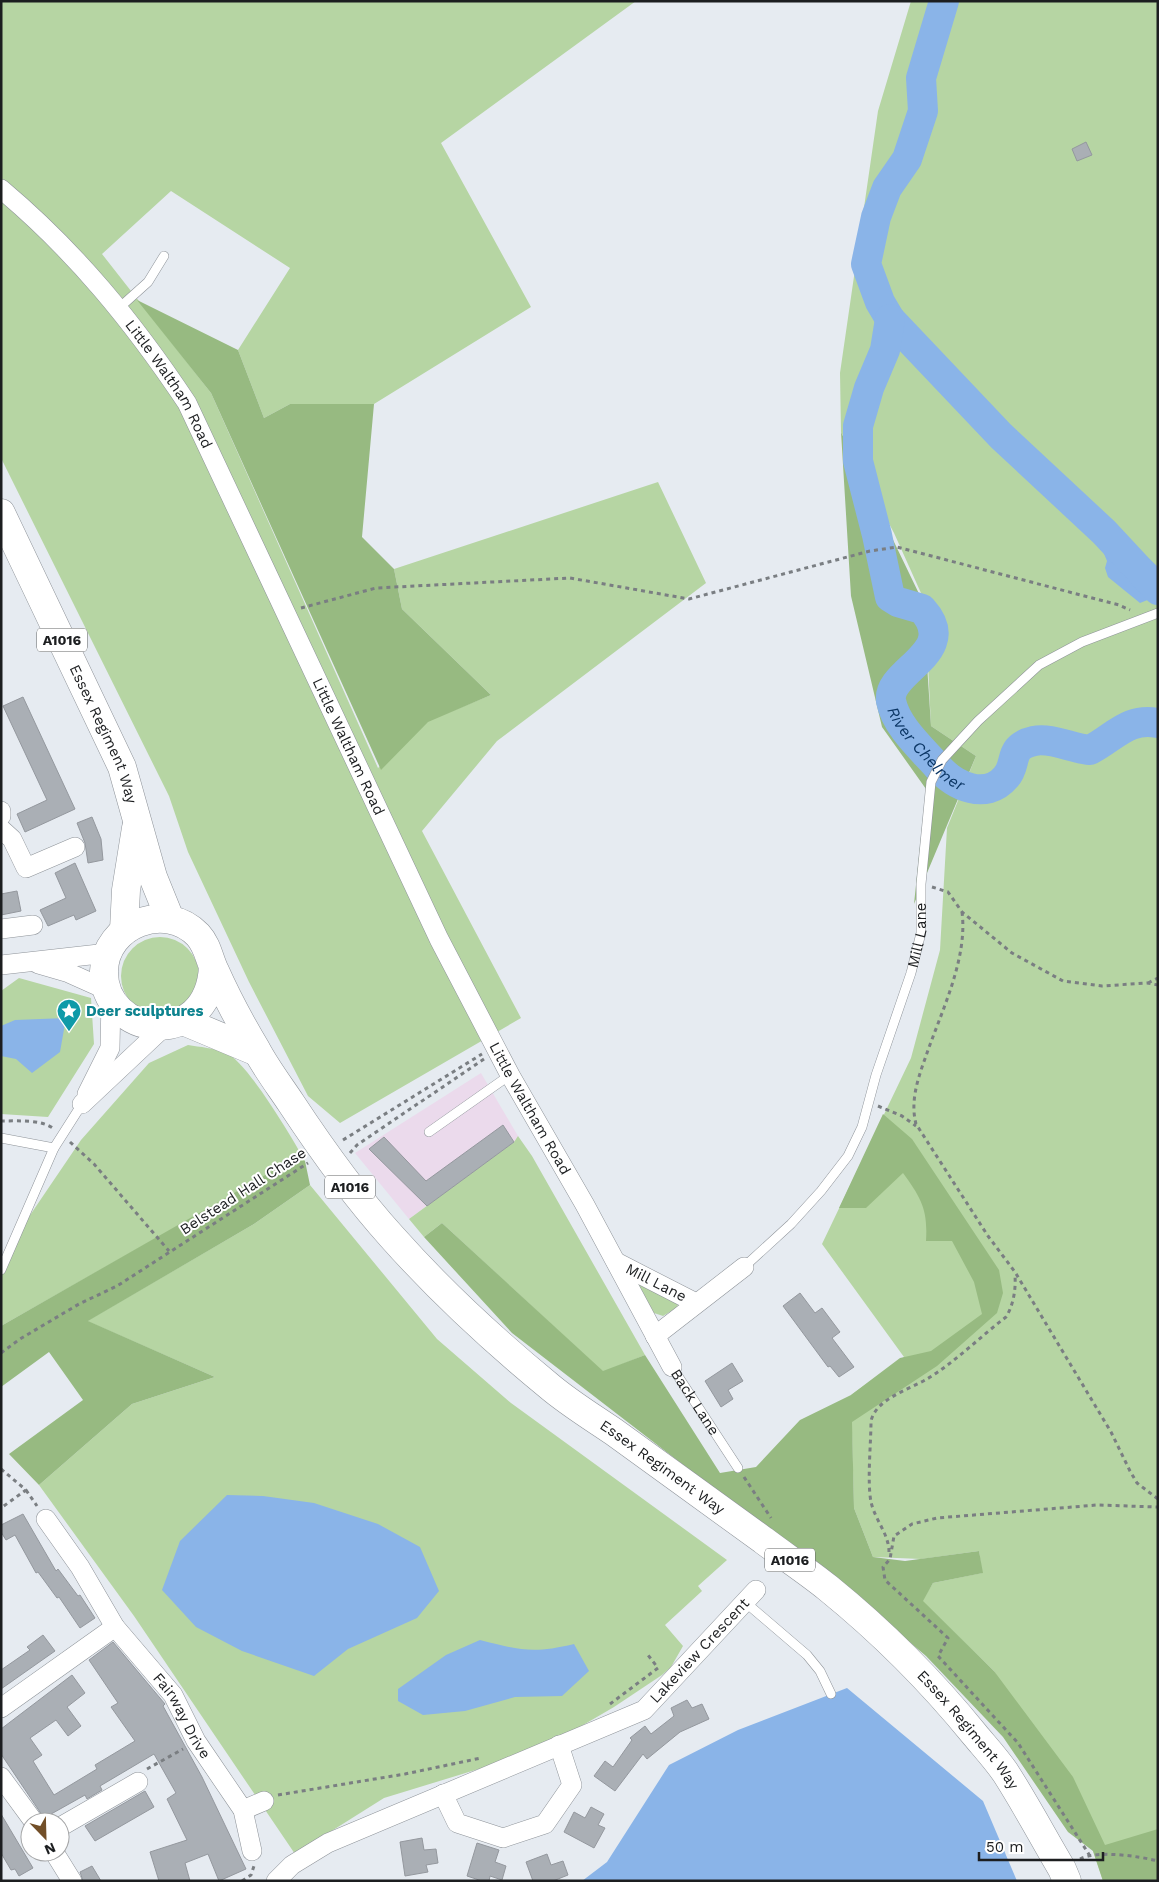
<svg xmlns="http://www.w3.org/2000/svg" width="1159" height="1882" font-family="'Work Sans',sans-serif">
<rect width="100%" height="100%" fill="#e6ebf1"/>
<!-- commercial -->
<path fill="#ebdaec" d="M 481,1073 L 518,1136 L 514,1142 L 409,1219 L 355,1153 Z"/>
<!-- green -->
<path fill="#b6d5a3" d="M 1,1 L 636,1 L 441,143 L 531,307 L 374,404 L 290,404 L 264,418 L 238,350 L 290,268 L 171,191 L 102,254 L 211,393 L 378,768 L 423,723 L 491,695 L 402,609 L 394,569 L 658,482 L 706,583 L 497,741 L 422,831 L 521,1018 L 340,1123 L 308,1096 L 249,982 L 188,852 L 169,796 L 1,458 Z
M 911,1 L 1158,1 L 1158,1881 L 1103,1881 L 1093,1851 L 994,1671 L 922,1601 L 933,1583 L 982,1573 L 979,1551 L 921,1559 L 873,1557 L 854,1508 L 851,1395 L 904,1357 L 822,1244 L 911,1058 L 940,950 L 947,828 L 976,756 L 931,726 L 925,602 L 894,533 L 841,432 L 840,373 L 878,111 Z
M121 976a39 39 0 1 1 78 0a39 39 0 1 1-78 0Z
M 19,978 L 91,998 L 94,1044 L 48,1117 L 1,1114 L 1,991 Z
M 188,1045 C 200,1047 214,1048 226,1053 C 246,1060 293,1139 305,1161 L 291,1162 L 1,1326 L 1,1258 L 81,1140 L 149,1063 Z
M 518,1136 L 532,1156 L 645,1355 L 603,1372 L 442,1223 L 424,1237 L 409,1219 L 514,1142 Z
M 310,1185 L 437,1339 L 511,1403 L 727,1560 L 698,1586 L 702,1591 L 665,1625 L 683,1646 L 671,1667 L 662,1675 L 614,1707 L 566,1735 L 508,1760 L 384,1798 L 295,1854 L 134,1616 L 39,1485 L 132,1404 L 215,1377 L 87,1321 L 254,1224 Z
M 635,1279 L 677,1303 L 678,1307 L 663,1316 L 654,1313 Z"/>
<!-- forest -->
<path fill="#97ba81" d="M 137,300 L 238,350 L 264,418 L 290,404 L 374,404 L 362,537 L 394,569 L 402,609 L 491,695 L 428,722 L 381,770 L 211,393 Z
M 841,432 L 923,602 L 931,726 L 976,756 L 914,904 L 926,789 L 882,727 L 851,596 Z
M 883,1114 L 912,1139 L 999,1270 L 1003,1293 L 997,1313 L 937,1366 L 852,1422 L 854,1508 L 873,1557 L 905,1561 L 979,1551 L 983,1573 L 933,1583 L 923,1601 L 994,1671 L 1073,1777 L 1105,1845 L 1158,1829 L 1158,1881 L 1103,1881 L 1093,1851 L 1068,1832 L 1003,1737 L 926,1656 L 830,1575 L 769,1531 L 512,1333 L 424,1237 L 442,1223 L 603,1371 L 645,1355 L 720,1473 L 756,1467 L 800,1420 L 851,1395 L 900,1358 L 931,1351 L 982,1314 L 974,1282 L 952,1241 L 926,1241 C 928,1209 921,1198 903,1173 L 866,1208 L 839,1208 Z
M 290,1161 L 305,1161 L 310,1185 L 254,1224 L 88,1321 L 215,1377 L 132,1404 L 39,1485 L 9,1454 L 83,1400 L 49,1352 L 1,1387 L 1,1326 Z"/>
<!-- water -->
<path fill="#8ab4e8" d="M 1109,529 L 1125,547 L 1144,554 L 1158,567 L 1158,592 L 1150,599 L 1140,603 L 1108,577 L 1105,568 L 1107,561 L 1100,544 Z
M 66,1018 L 60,1052 L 32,1073 L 16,1059 L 1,1056 L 1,1026 L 15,1020 Z
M 227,1495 L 263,1496 L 314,1503 L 378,1524 L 420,1547 L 439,1591 L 417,1618 L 348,1649 L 314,1676 L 242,1651 L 196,1627 L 162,1590 L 180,1541 Z
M 480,1640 C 519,1650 533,1654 574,1644 L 589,1671 L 562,1696 L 515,1697 L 465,1711 L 423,1715 L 398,1701 L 398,1689 L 446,1655 Z
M 847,1688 L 983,1801 L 1017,1881 L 582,1881 L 607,1862 L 669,1765 L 738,1730 Z"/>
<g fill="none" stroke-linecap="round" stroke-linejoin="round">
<!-- river -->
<g stroke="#8ab4e8" stroke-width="30">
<path d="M 944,1 L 921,78 L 923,111 L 907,159 L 887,188 L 876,217 L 866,264 L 880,302 L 890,319 L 1001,436 L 1104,532 L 1158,590"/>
<path id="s1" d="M 890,319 L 885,350 L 869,388 L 858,426 L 858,461 L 877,535 L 890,597 L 898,602 L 922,609 C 962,653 886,670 891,701 C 896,726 921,748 937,766 C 954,786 986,801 1006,777 C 1018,764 1007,747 1034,741 C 1051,737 1073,749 1090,750 C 1115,737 1128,717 1158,723"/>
</g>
</g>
<!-- building -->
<path fill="#aaafb5" stroke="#94989e" d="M 1086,142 L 1092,155 L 1077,161 L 1072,149 Z
M 23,697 L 75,809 L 25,832 L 17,814 L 47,800 L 3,706 Z
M 92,817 L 101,839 L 103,860 L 88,863 L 85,843 L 77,823 Z
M 75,863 L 96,911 L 76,920 L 74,915 L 48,926 L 40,910 L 66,898 L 55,873 Z
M 17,891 L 21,911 L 1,915 L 1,894 Z
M 503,1125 L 514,1142 L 427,1206 L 369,1149 L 384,1137 L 426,1181 Z
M 800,1293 L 815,1313 L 822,1308 L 840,1332 L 832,1338 L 854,1367 L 839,1377 L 830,1366 L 828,1367 L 783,1306 Z
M 732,1363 L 743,1381 L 728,1390 L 733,1399 L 721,1407 L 705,1381 Z
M 23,1514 L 56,1571 L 58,1569 L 78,1596 L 80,1595 L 95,1618 L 80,1628 L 59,1597 L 57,1598 L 38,1572 L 36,1573 L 15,1535 L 6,1540 L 1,1532 L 1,1525 Z
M 43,1635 L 55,1651 L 1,1689 L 1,1670 L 30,1650 L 27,1647 Z
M 113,1642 L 165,1704 L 163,1706 L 202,1777 L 246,1869 L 219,1881 L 208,1854 L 185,1863 L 190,1881 L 159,1881 L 150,1852 L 187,1840 L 167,1799 L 176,1793 L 154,1754 L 100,1786 L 102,1790 L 87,1799 L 85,1795 L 44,1818 L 1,1754 L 1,1729 L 72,1675 L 85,1693 L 67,1707 L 81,1726 L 68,1736 L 56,1720 L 30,1738 L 42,1755 L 33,1761 L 54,1795 L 97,1769 L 95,1765 L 135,1741 L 111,1707 L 118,1703 L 89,1660 Z
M 687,1700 L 692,1708 L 702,1704 L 709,1719 L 680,1732 L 647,1759 L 643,1754 L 615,1791 L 594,1776 L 605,1761 L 613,1767 L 632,1740 L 630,1738 L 645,1726 L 651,1734 L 674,1716 L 671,1708 Z
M 145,1791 L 154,1807 L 95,1841 L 85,1826 Z
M 591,1807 L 604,1814 L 598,1825 L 605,1828 L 594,1848 L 564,1832 L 574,1812 L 585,1818 Z
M 1,1814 L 33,1868 L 19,1876 L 15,1869 L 11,1870 L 1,1853 Z
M 422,1838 L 424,1850 L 436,1849 L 438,1863 L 426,1865 L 428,1872 L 405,1876 L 400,1842 Z
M 477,1843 L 499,1850 L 495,1862 L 506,1866 L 502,1880 L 490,1876 L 489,1881 L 482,1881 L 467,1876 Z
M 547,1854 L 551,1865 L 563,1861 L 568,1875 L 553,1881 L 533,1881 L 526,1862 Z
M 92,1866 L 101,1881 L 83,1881 L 80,1872 Z"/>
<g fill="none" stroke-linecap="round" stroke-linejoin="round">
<defs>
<g id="service">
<path d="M 119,308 L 148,282 L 164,256"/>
<path d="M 429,1132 L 510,1075"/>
<path d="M 1,1138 L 54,1148"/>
<path id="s2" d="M 744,1267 L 791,1224 L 821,1191 L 848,1156 L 862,1127 L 876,1075 L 911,973 L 921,933 L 921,884 L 931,782 L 942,760 L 978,721 L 1039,665 L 1082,642 L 1158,613"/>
<path d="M 1,1270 L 54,1148 L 82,1104"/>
<path id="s3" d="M 672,1367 L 738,1468"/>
<path d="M 745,1602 L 807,1655 L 820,1671 L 831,1694"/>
</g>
<g id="minor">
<path id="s4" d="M 1,189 C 76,252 133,322 187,403 L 439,939 L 510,1075 L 585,1205 L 672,1367"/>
<path d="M 1,811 L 1,816"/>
<path d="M 1,829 L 12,839 L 26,868 L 75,847"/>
<path d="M 1,929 L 33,925"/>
<path d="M 38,964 L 69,973 L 107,990"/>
<path d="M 1,965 L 108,953"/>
<path d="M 87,1094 L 110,1048 L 111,998"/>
<path d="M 82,1104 L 165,1026"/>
<path id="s5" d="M 616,1262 L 696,1303"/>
<path d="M 655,1336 L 744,1267"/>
<path id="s6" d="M 46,1519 L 80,1567 L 115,1627 L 173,1695 L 196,1741 L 243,1810 L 252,1851"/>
<path d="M 1,1708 L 115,1627"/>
<path d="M 1,1777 L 34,1822"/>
<path d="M 443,1794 L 457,1823 L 503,1838 L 545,1824 L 572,1785 L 559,1745"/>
<path d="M 243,1810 L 264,1801"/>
<path d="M 60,1827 L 138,1782"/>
<path d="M 54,1852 L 72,1881"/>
<path id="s7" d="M 276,1881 L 292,1865 L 328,1843 L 644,1710 L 756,1590"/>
</g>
<g id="primary">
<path id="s8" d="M 1,513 L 122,767 L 153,877 L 170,919"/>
<path d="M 124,930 L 126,890 L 136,828"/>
<path id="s9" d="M 213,967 C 208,1052 103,1037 104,971 C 105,924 166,901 198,935 C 208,946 209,959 215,971 C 227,998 241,1024 256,1049 C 266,1068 279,1085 291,1103 C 322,1150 354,1195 392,1237 C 440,1291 493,1340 549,1386 C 569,1403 592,1417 614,1432 C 664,1468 713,1504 763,1540 C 784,1556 807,1571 828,1588 C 881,1631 932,1682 975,1735 C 985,1747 996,1759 1005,1772 C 1025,1803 1043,1837 1062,1869 L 1067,1881"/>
<path d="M 183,1021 L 257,1052"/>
</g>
</defs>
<!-- service casing -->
<use href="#service" stroke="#8e9399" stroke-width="10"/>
<!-- minor casing -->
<use href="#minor" stroke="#8e9399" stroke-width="20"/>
<!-- primary casing -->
<use href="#primary" stroke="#8e9399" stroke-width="29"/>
<!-- path -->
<path stroke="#7a7e82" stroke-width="3" stroke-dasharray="4 4" stroke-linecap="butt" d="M 301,608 L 376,588 L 570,578 L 689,599 L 870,551 L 897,547 L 1119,605 L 1130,610
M 932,887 L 948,892 L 962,912 L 1012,953 L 1063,981 L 1102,986 L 1147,983 L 1158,985
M 962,912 C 968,959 941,1012 926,1056 C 918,1078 910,1101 916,1124 L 988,1236 L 1015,1272 L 1111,1432 L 1130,1471 L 1137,1483 L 1158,1499
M 1148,983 L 1158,978
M 878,1106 L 902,1116 L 916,1126
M 1,1121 C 17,1121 42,1119 54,1129
M 343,1140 L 482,1054
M 70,1142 L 94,1164 L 169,1251
M 350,1153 L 357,1145 L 484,1059
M 1,1353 L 20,1339 L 79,1304 L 117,1286 L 308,1163
M 1,1469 L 26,1490 L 1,1508
M 744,1477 L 771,1518
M 26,1490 L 37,1506
M 889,1552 C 889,1534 875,1520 871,1502 C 867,1481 871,1444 871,1421 C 876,1399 908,1390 927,1379 C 954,1363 980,1337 1006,1317 C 1013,1306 1016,1290 1015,1276
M 610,1704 L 658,1668 L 648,1655
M 147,1769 L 183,1749
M 278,1795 L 405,1774 L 481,1758
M 1090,1856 L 1018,1743 L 938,1656 L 948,1638 L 885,1580 L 883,1567 L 890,1559 L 894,1536 L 912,1524 L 937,1518 L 1097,1505 L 1158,1507
M 1080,1859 C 1098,1850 1138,1856 1158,1861
M 242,1881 L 251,1875 L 254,1866"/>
<!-- service -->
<use href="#service" stroke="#fff" stroke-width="9"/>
<!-- minor -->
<use href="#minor" stroke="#fff" stroke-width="19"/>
<!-- primary -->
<use href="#primary" stroke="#fff" stroke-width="28"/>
</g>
<!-- icons -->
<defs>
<symbol id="sight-pin" viewBox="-11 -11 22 30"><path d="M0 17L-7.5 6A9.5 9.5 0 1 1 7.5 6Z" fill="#0f9aa8" stroke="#fff"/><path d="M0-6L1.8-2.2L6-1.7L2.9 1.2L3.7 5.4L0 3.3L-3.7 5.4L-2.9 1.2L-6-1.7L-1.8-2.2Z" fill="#fff"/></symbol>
</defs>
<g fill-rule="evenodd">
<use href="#sight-pin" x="55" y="997" width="28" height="38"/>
</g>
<g text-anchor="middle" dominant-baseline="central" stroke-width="4" stroke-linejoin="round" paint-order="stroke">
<!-- shield labels -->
<g fill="#fff" stroke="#606263" stroke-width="1">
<rect x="37" y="628.5" width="50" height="23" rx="4"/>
<rect x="325" y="1175.5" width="50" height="23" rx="4"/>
<rect x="765" y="1548.5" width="50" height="23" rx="4"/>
</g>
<g font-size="14" font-weight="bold" fill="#1c1e20">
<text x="62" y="640">A1016</text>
<text x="350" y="1187">A1016</text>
<text x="790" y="1560">A1016</text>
</g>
<!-- street labels -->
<g font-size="15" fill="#1c1e20" stroke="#fff">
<text stroke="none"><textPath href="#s4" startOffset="259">Little Waltham Road</textPath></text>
<text stroke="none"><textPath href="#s8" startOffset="244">Essex Regiment Way</textPath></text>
<text stroke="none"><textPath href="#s4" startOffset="664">Little Waltham Road</textPath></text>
<text stroke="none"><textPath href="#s2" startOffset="385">Mill Lane</textPath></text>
<text stroke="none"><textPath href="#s4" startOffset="1069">Little Waltham Road</textPath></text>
<text transform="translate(243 1191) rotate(-33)">Belstead Hall Chase</text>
<text stroke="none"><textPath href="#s5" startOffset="45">Mill Lane</textPath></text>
<text stroke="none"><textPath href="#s3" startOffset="42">Back Lane</textPath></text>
<text stroke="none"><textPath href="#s9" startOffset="1019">Essex Regiment Way</textPath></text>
<text stroke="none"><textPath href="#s7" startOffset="489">Lakeview Crescent</textPath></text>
<text stroke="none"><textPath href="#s6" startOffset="240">Fairway Drive</textPath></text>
<text stroke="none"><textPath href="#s9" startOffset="1424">Essex Regiment Way</textPath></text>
</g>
<!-- culture labels -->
<g font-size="15" font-weight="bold" fill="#0d838f" stroke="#fff" text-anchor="start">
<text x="86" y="1011">Deer sculptures</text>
</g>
<!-- water labels -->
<g font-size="16" font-style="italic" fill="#0b3665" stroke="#fff">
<text stroke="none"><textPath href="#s1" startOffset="492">River Chelmer</textPath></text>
</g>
</g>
<!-- border -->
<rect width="1159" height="1882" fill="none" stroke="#1c1e20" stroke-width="5"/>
<!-- north arrow -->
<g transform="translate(45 1837) rotate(157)"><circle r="24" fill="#ffffff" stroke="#a4a5a6"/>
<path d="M0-4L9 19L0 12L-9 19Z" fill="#724f28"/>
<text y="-8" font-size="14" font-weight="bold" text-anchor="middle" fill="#1c1e20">N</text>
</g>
<!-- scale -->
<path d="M979 1852v8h124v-8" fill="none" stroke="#1c1e20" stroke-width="2.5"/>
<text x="986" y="1852" font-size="15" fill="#1c1e20" stroke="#ffffff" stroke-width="4" paint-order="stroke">50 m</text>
</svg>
